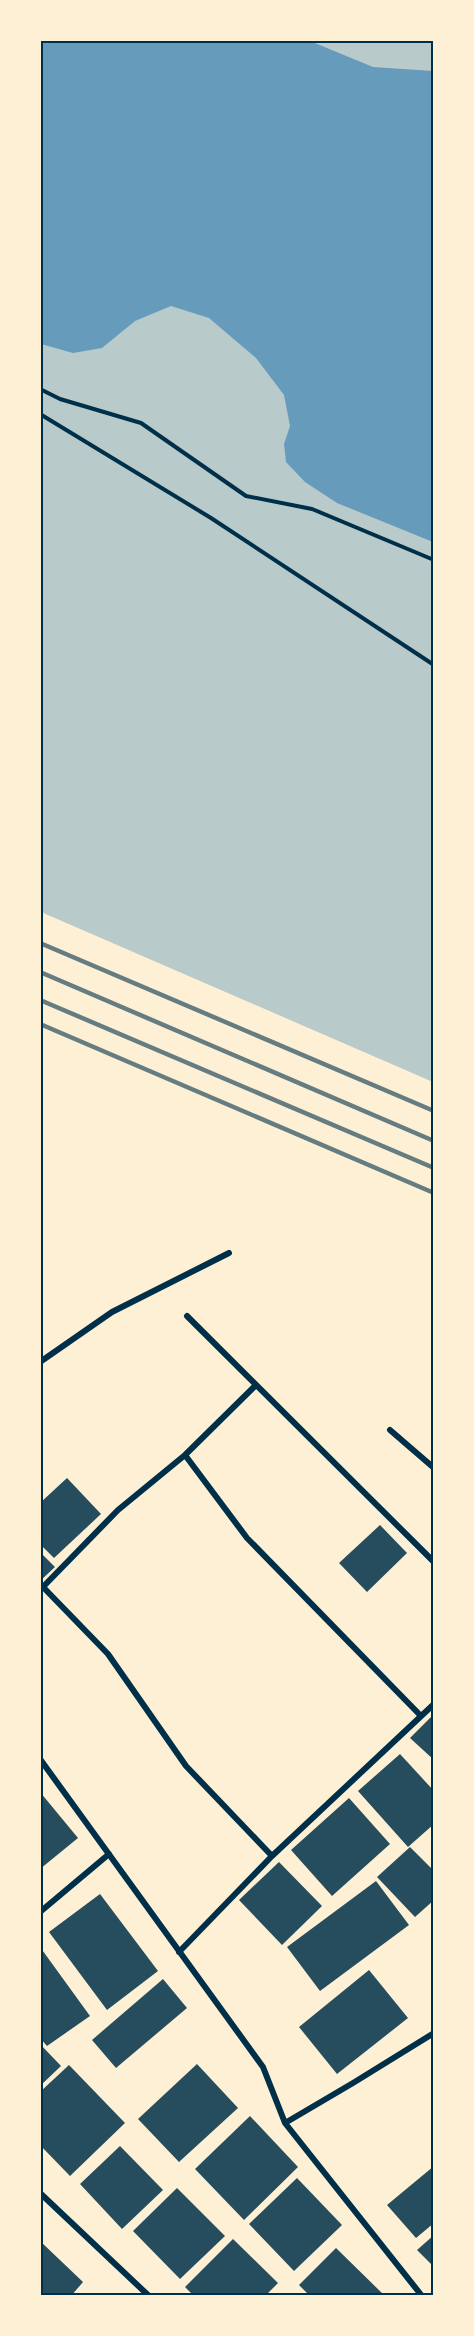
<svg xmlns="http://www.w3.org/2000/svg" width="474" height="2336" font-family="Signika,sans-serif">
<rect width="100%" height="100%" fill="#fdf0d5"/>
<!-- green -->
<path fill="#b9caca" d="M 41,41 L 433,41 L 433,1082 L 41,912 Z"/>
<!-- water -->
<path fill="#669bbc" d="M 40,41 L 310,41 L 373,67 L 433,71 L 433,542 L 337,503 L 305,482 L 286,462 L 284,444 L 290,426 L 284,395 L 256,358 L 209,318 L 171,306 L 135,321 L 102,348 L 73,353 L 41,344 Z"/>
<!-- building -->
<path fill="#264d5e" d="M 67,1478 L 101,1514 L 54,1558 L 40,1544 L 40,1503 Z
M 380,1525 L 407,1553 L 367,1592 L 339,1563 Z
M 40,1552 L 55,1567 L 40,1581 Z
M 434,1714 L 434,1760 L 410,1738 Z
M 400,1754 L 434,1791 L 434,1824 L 408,1847 L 358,1791 Z
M 40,1792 L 78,1838 L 40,1869 Z
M 349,1798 L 390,1844 L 332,1896 L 291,1850 Z
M 410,1847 L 434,1871 L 434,1900 L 415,1917 L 377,1877 Z
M 279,1862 L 322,1906 L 282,1945 L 239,1900 Z
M 376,1881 L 409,1925 L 320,1991 L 287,1947 Z
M 100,1894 L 158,1971 L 107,2010 L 49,1932 Z
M 40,1947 L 90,2016 L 47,2046 L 40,2038 Z
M 369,1970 L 408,2018 L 337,2074 L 299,2027 Z
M 163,1979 L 187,2008 L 116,2068 L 92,2040 Z
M 40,2044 L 61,2066 L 40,2086 Z
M 197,2064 L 238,2108 L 179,2162 L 138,2119 Z
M 69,2065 L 125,2123 L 70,2176 L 40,2145 L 40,2092 Z
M 250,2116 L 298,2167 L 244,2220 L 195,2169 Z
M 120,2146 L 163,2190 L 122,2229 L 80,2184 Z
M 434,2166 L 434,2223 L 416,2238 L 387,2205 Z
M 297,2178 L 342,2225 L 294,2271 L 249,2224 Z
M 177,2188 L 225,2236 L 180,2279 L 133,2231 Z
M 434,2235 L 434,2267 L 417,2250 Z
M 233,2239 L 278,2283 L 265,2296 L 194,2296 L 185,2287 Z
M 40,2241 L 83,2282 L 71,2296 L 40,2296 Z
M 336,2248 L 385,2296 L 310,2296 L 299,2285 Z"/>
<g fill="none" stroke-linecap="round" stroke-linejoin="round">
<!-- path -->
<path stroke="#003049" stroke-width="4" d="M 40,389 L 60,399 L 141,423 L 246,496 L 312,509 L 434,560
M 40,414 L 211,518 L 434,665"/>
<!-- minor -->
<path stroke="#003049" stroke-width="6" d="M 187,1316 L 434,1562
M 40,1362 L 112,1312 L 229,1253
M 390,1430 L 434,1468
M 185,1455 L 247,1538 L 421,1716
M 43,1587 L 108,1654 L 186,1766 L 272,1856
M 40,1590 L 118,1510 L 185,1455 L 256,1385
M 40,1759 L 263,2067 L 285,2123 L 422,2296
M 40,1912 L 109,1854
M 179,1952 L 272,1856 L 434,1704
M 285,2123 L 353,2083 L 434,2033
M 40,2193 L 149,2296"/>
<!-- rail -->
<path stroke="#657d81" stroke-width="4.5" d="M 40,943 L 434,1111
M 40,972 L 434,1141
M 40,1000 L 434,1168
M 40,1024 L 434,1193"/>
</g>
<!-- border -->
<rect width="474" height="2336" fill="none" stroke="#fdf0d5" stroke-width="84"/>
<rect x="42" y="42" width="390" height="2252" fill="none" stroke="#003049" stroke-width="2"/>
</svg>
